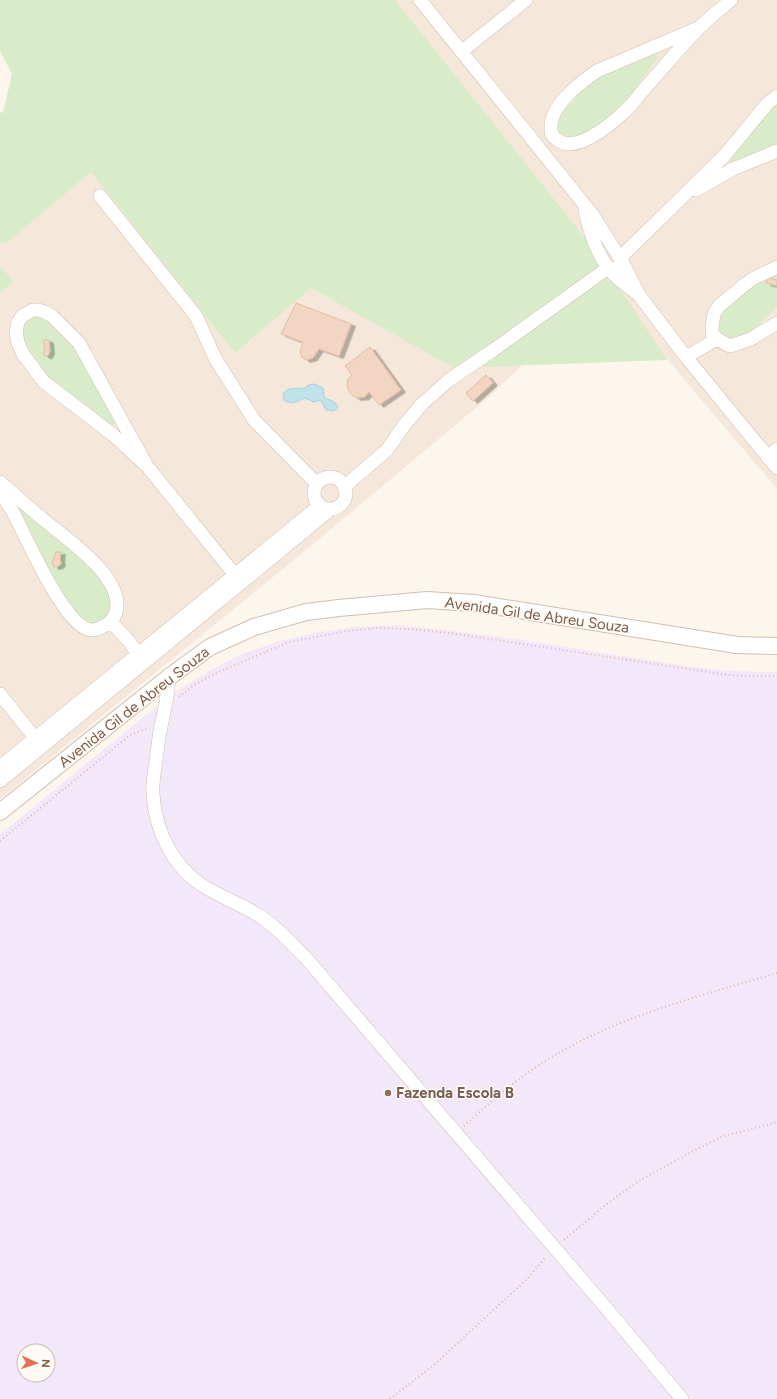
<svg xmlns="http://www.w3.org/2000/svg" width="777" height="1399" font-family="Figtree,sans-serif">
<defs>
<filter id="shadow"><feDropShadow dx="4.5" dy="2.5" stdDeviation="0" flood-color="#0004"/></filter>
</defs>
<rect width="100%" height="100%" fill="#fdf6ec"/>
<!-- residential -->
<path fill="#f5e8da" d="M 378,0 L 777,0 L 777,489 L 605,286 L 490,396 L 299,556 L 0,799 L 0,233 L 90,148 Z"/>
<!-- education -->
<path fill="#f3e8fa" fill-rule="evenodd" d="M 398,625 L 446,630 L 509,638 L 679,665 L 725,671 L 777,672 L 777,1399 L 0,1399 L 0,834 L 142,718 L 177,691 L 214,668 L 240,655 L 279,641 L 320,632 L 356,627 ZM 24,1351 L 48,1351 L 48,1375 L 24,1375 Z"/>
<!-- green -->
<path fill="#d8ecc9" d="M 0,0 L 395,0 L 593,248 L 667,360 L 454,368 L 311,288 L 235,353 L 91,172 L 5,244 L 0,243 L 0,112 L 3,113 L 12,74 L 0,51 Z
M 652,55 L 655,55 L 657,56 L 656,59 L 623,106 L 588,133 L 569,139 L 558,131 L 557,127 L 560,115 L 590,83 L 599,77 L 622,66 L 637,62 Z
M 777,103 L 777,148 L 732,164 L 731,159 L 751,129 Z
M 1,267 L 14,282 L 0,293 L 0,268 Z
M 777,272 L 777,307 C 765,319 742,344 723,338 C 721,337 718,334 716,333 L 716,318 L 733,298 Z
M 35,316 C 76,324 96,390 115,423 L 114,425 L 111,426 L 48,378 L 29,350 L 21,334 L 21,324 L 27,318 Z
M 18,507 L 24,510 L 86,561 L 106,587 L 115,605 L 112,615 L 92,625 L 81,620 L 59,591 L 16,509 Z"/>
<!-- water -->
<path fill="#bfe3e8" stroke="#a5d3da" d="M 314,384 L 323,388 L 324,398 C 330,400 334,400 338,407 L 334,411 L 326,410 L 321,400 L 314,402 L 305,398 C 296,401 294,406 284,400 L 283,393 L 289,389 L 305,388 L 308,385 Z"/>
<!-- building -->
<path fill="#f3d5c3" stroke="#e6bba3" filter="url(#shadow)" d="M 767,278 L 777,280 L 777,286 L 766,283 Z
M 296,303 L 351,324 L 339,356 L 319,349 L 313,358 L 306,360 L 302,357 L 300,352 L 303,342 L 281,334 Z
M 46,339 L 49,341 L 50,351 L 48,356 L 45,356 L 43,354 L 45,347 L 43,341 Z
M 370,347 L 401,390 L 379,405 L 369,392 L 365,397 L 357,398 L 353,396 L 350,393 L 347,386 L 348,379 L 352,375 L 345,366 Z
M 486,375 L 493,383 L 473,401 L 466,393 Z
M 56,552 L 61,552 L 60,559 L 61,563 L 59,566 L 54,567 L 52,562 Z"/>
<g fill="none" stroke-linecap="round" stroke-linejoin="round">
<defs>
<path id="minor" d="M 420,0 L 592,214 L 623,263 L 639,295 L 686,357 L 777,468
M 698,28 L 597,71 C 580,83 550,105 551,128 C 551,132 552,137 556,139 C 575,155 610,125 624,112 C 632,105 639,95 646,87 C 663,68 679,49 697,30 C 707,19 720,10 731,0
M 462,51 L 526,0
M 696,190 L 733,169 L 777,151
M 100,196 L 196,316 L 215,358 L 254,420 L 317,484
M 585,210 C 589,230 596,251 608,268 C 615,278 627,285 636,293
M 620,258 L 725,155 L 767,104 L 777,96
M 777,267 L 754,278 L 744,285 L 719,306 L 714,314 L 712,327 L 712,333 L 717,339 L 730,346 L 751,339 L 777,323
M 686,357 L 717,339
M 767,457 L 777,449
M 147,466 L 79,343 L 52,316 L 45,312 L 38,310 L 33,310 L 22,316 L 18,322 L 16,332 L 18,343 L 23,354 L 44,382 L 112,434 L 147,466 L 235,575
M314 493a16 16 0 1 1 32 0a16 16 0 1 1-32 0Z
M 0,482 C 15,495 29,508 44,520 C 67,539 119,574 117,607 C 116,616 112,622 104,626 C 99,629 92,631 87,629 C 62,620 26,537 13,512 C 9,505 4,499 0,492
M 344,487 L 387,450 L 405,424 L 422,404 L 449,380 L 492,351 L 608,268 L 613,269 L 618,268 L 620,263 L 620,258
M 111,622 L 128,640 L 138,654
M 169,677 C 168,696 164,713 160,731 C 158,743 157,755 155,767 C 154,776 152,785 153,794 C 155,830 173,868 205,887 C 223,898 243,905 261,917 C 278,928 292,944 306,958 L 607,1309 L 682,1399
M 0,694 L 35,738
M 0,767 L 319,506
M 0,781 L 331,509"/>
<path id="tertiary" d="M 0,812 L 169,677 L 210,647 L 254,627 L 306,612 L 339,608 L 427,600 L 474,603 L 737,645 L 777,646"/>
</defs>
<!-- minor casing -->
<use href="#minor" stroke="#d1beb0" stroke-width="14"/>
<!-- tertiary casing -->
<use href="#tertiary" stroke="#d1beb0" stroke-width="18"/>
<!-- path -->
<path stroke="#d9b8a5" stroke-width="2" stroke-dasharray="1 3" stroke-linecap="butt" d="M 179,697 L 191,687 L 214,674 L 289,642 L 347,631 L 377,628 L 409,629 L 450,633 L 728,675 L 745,676 L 777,676
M 0,841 L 124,740 L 132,734 L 149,728
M 464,1126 C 491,1101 519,1077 550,1058 C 619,1016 700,996 777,973
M 564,1240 L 608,1203 L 642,1179 L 699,1148 L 721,1137 L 777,1122
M 390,1399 L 435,1364 L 526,1280 L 546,1257"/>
<!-- minor -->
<use href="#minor" stroke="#fff" stroke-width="13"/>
<!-- tertiary -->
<use href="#tertiary" stroke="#fff" stroke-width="16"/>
</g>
<!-- markers -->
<circle fill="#8d6e63" stroke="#fffaf3" stroke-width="1.5" cx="388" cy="1093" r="4"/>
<g text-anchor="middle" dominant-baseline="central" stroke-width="3" stroke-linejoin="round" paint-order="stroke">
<!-- street labels -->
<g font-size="15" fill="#7a5c4d" stroke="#fffaf3">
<text transform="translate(537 615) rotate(8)">Avenida Gil de Abreu Souza</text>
<text transform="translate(134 707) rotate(-38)">Avenida Gil de Abreu Souza</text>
</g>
<!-- education labels -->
<g font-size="15" font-weight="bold" fill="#785e54" stroke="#fffaf3" text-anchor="start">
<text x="396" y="1093">Fazenda Escola B</text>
</g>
</g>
<!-- north arrow -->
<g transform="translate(36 1363) rotate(93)"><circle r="19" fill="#fffaf3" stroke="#cabbb1"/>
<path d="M0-3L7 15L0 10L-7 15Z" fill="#e76f51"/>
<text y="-6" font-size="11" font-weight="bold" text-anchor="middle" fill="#7a5c4d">N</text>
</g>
</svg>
